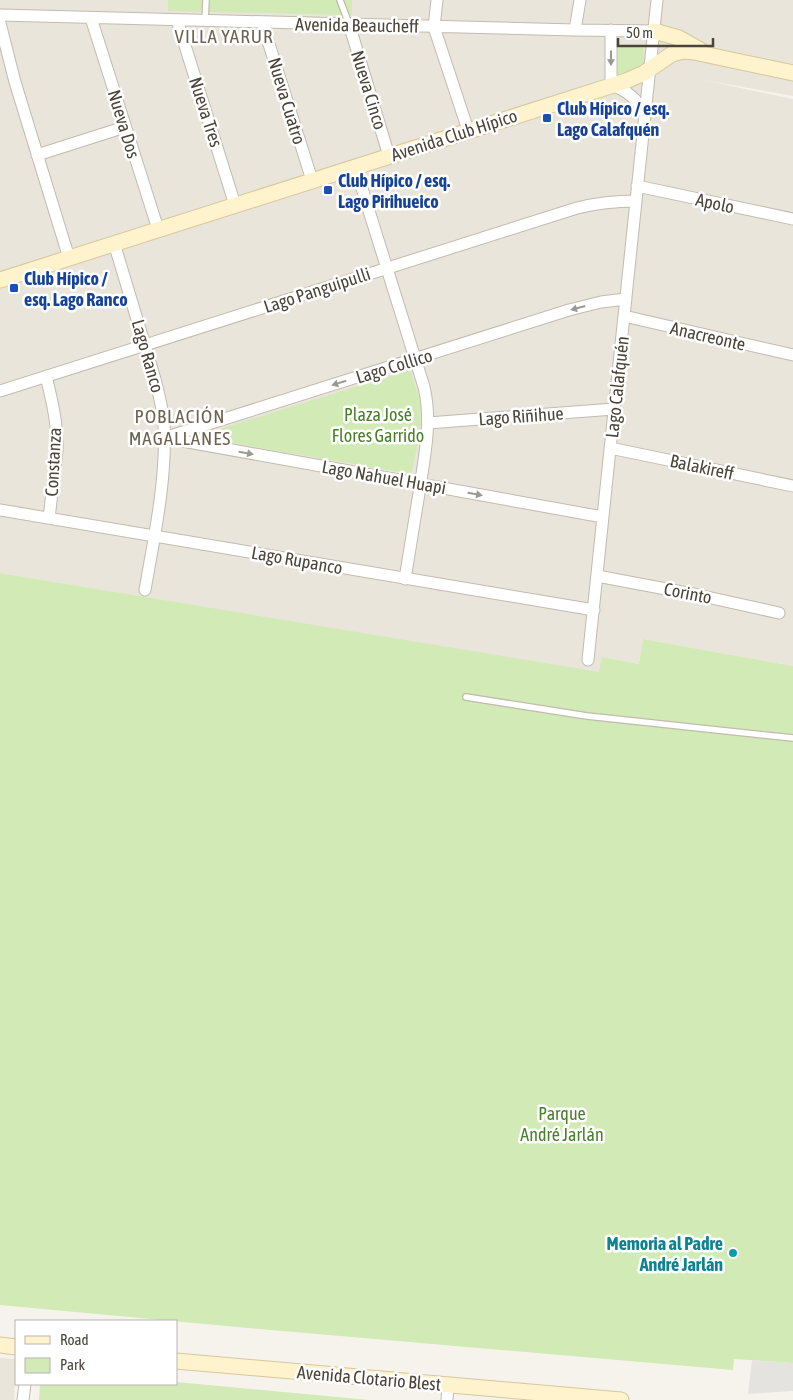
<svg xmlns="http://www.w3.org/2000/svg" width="793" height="1400" font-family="'Asap Condensed',sans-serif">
<rect width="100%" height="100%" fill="#f6f3ec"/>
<!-- residential -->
<path fill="#eae5da" d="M 0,0 L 793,0 L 793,96 L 703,80 L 793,99 L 793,666 L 643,639 L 639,664 L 602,657 L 600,673 L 0,573 Z
M 0,1358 L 16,1359 L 14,1400 L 0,1400 Z"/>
<!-- green -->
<path fill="#d2eab5" d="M 168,0 L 352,0 L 352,15 L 168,11 Z
M 625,45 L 643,48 C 645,54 645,63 643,69 L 618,76 L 618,49 L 621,46 Z
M 410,370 L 421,403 L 420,435 L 411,474 L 210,439 L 210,432 Z
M 0,573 L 599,672 L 602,657 L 639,664 L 643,639 L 793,666 L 793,1363 L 734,1359 L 733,1370 L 248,1328 L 0,1305 Z
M 176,1382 L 369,1400 L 39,1400 L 40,1384 L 176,1384 Z"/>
<!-- parking -->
<path fill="#e5e3e0" d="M 752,1360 L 793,1363 L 793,1391 L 748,1394 Z"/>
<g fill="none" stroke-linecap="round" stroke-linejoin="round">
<defs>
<path id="lane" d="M 340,0 L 349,24
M 205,21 L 206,0
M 466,697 L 587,716 L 793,738"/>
<path id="street" d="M 437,0 L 434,27 L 468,130
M 0,15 L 575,30 L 654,31
M 91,18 L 158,229
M 177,20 L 235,205
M 262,22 L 312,180
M 0,23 L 15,82 L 69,258
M 349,24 L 389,156
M 575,30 L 580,0
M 611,30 L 611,85 C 627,90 638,100 645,114
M 37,155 L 125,127
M 355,166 L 424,387 C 432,420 425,453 420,487 C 415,517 410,548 405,579
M 637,186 L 793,219
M 114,243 L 155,379 C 159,395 163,409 164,425 C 167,478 154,538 145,590
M 624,316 L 793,355
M 46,376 C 52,401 58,425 57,451 L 49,518
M 0,391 L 577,208 C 597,203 615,201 636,201
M 428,423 L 614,409
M 164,438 L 569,310 L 601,302 L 626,299
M 166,438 L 603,517
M 610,448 L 793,486
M 0,510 L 594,610
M 597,576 L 698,595 L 779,613
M 588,660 L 657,0
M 23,1400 L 25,1384
M 447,1400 L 448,1385"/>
<path id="secondary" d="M 654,31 L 679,38 L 700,50
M 0,280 L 626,81 L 644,73 L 672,54 L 684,51 L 694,52 L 793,73
M 0,1345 L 16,1347
M 176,1361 L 621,1400"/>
</defs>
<!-- lane casing -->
<use href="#lane" stroke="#c2bbae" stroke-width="8"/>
<!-- street casing -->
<use href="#street" stroke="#c2bbae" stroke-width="13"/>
<!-- secondary casing -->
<use href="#secondary" stroke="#d6c79b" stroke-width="17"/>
<!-- lane -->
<use href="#lane" stroke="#fff" stroke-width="5.5"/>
<!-- street -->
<use href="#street" stroke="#fff" stroke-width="11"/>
<!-- secondary -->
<use href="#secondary" stroke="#fff3cd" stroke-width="15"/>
</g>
<!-- one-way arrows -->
<defs><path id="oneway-solid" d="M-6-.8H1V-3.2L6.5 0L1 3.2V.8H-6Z" transform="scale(1.25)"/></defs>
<g fill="#9c9892">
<use href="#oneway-solid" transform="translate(611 58) rotate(90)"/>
<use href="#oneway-solid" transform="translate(578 308) rotate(165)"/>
<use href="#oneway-solid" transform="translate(339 383) rotate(163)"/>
<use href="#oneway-solid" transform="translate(246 453) rotate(10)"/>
<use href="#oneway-solid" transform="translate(475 494) rotate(10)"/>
</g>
<!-- markers -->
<g fill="#1a4fb4" stroke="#fff" stroke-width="2">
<rect x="542" y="113" width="10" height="10" rx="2.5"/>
<rect x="323" y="185" width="10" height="10" rx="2.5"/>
<rect x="9" y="283" width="10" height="10" rx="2.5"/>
</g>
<circle fill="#0f9aa8" stroke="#fff" stroke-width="2" cx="733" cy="1253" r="5"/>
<g text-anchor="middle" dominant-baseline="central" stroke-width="5" stroke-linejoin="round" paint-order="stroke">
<!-- street labels -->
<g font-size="18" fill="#4b4439" stroke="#fff">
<text transform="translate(357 25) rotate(1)">Avenida Beaucheff</text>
<text transform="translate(369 90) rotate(73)">Nueva Cinco</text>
<text transform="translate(287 101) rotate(73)">Nueva Cuatro</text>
<text transform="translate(206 112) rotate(72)">Nueva Tres</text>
<text transform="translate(124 124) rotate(73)">Nueva Dos</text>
<text transform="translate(454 135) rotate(-18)">Avenida Club Hípico</text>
<text transform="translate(715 203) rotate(12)">Apolo</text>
<text transform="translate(317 290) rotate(-18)">Lago Panguipulli</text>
<text transform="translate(708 336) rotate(13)">Anacreonte</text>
<text transform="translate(148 356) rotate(74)">Lago Ranco</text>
<text transform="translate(394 366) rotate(-17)">Lago Collico</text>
<text transform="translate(617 387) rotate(-84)">Lago Calafquén</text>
<text transform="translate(521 416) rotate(-4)">Lago Riñihue</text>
<text transform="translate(53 462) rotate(-87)">Constanza</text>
<text transform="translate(702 467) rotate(12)">Balakireff</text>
<text transform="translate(384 477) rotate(10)">Lago Nahuel Huapi</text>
<text transform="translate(297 560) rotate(10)">Lago Rupanco</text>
<text transform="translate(688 593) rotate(11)">Corinto</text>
<text transform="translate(369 1378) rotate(5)">Avenida Clotario Blest</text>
</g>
<!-- transit labels -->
<g font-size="18" font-weight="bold" fill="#164399" stroke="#fff" text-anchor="start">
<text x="557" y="108">Club Hípico / esq.<tspan x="557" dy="21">Lago Calafquén</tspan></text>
<text x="338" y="180">Club Hípico / esq.<tspan x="338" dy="21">Lago Pirihueico</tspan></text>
<text x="24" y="278">Club Hípico /<tspan x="24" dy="21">esq. Lago Ranco</tspan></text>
</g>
<!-- park labels -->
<g font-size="18" fill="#4a7f2a" stroke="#fff">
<text x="378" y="414">Plaza José<tspan x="378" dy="21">Flores Garrido</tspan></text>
<text x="562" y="1113">Parque<tspan x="562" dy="21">André Jarlán</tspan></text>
</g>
<!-- culture labels -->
<g font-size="18" font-weight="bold" fill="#0d838f" stroke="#fff" text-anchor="end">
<text x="723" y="1243">Memoria al Padre<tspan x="723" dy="21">André Jarlán</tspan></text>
</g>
<!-- neighbourhood labels -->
<g font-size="19" letter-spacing="1" fill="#6e6250" stroke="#fff">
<text x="224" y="36">VILLA YARUR</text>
<text x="180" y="416">POBLACIÓN<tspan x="180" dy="22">MAGALLANES</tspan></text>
</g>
</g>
<!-- legend -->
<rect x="15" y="1320" width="162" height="65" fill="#ffffff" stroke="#b7b4b0"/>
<rect x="25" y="1336" width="25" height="8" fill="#fff3cd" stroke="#b7b4b0"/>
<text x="60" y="1345" font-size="15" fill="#4b4439">Road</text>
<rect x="25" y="1358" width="25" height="15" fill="#d2eab5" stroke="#b7b4b0"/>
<text x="60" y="1370" font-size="15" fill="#4b4439">Park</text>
<!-- scale -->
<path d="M618 38v8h95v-8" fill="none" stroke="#4b4439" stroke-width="2.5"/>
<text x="626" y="38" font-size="15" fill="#4b4439" stroke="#ffffff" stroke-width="4" paint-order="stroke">50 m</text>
</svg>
